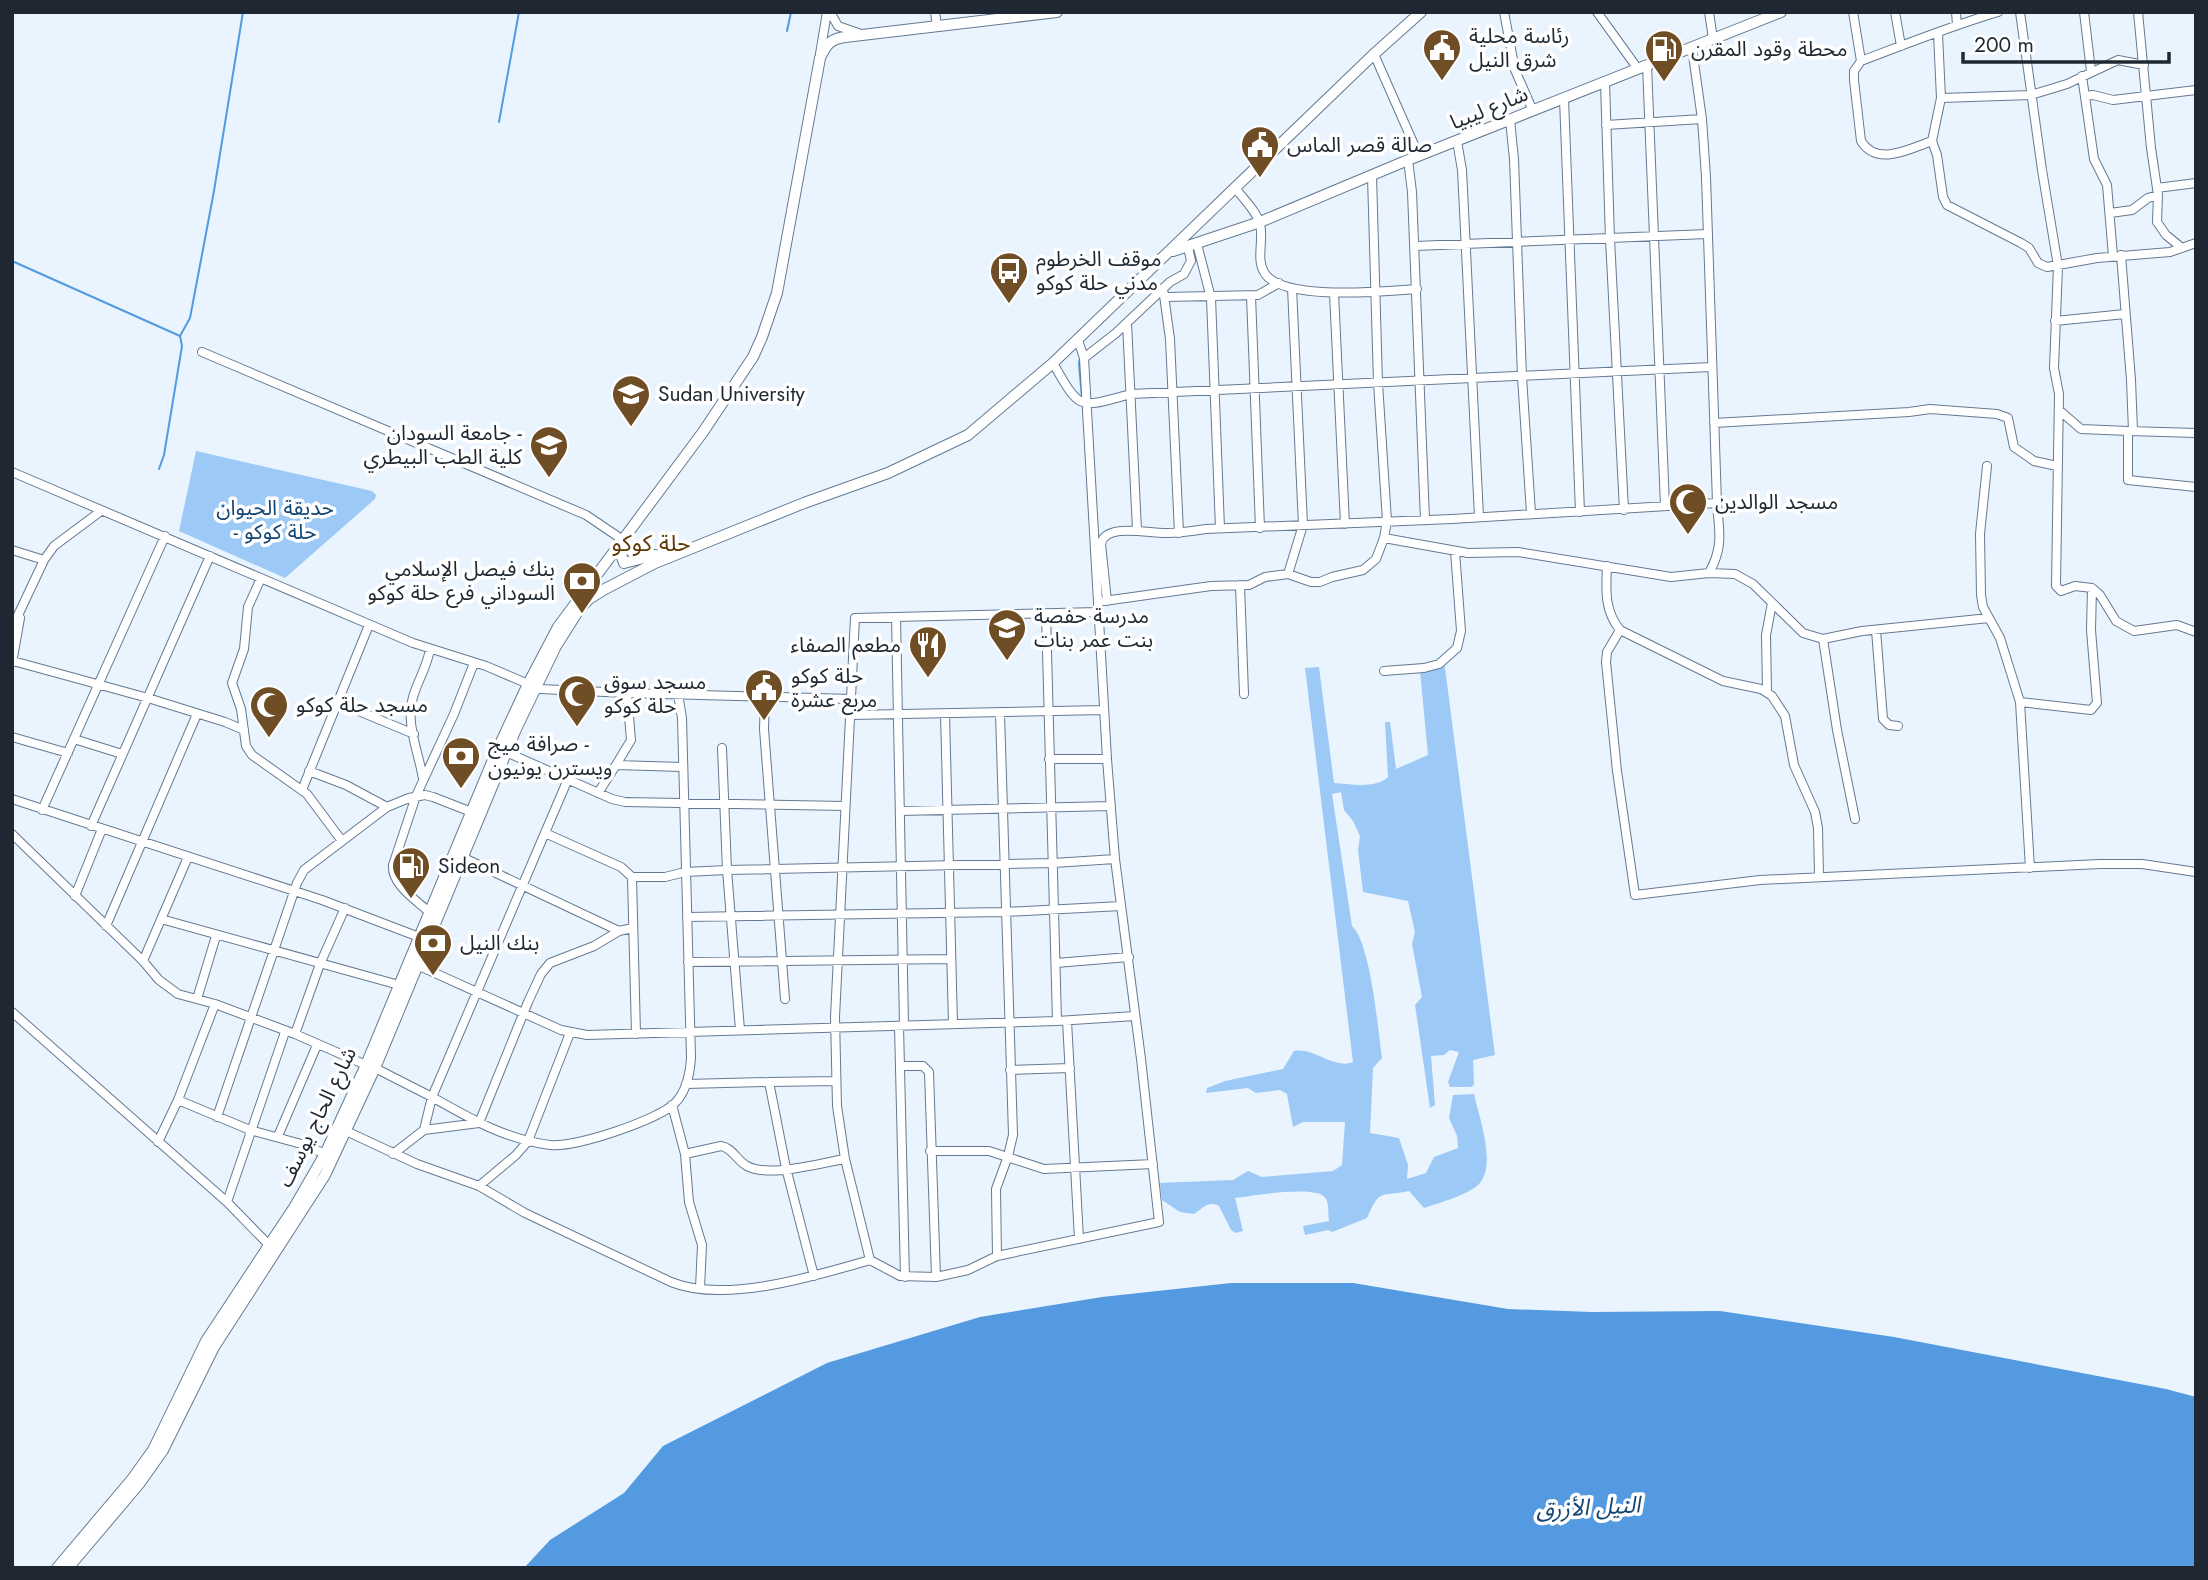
<svg xmlns="http://www.w3.org/2000/svg" width="2208" height="1580" font-family="Jost,'Noto Sans Arabic',sans-serif">
<rect width="100%" height="100%" fill="#eaf4fe"/>
<!-- green -->
<path fill="#9dc9f7" d="M 196,451 L 372,491 L 376,495 L 375,499 L 285,578 L 179,531 Z
M 1444,660 L 1495,1055 L 1473,1060 L 1474,1085 L 1471,1087 L 1450,1087 L 1448,1082 L 1459,1052 L 1450,1050 L 1444,1055 L 1431,1056 L 1435,1105 L 1430,1108 L 1415,1005 L 1422,997 L 1412,944 L 1415,932 L 1408,901 L 1363,892 L 1358,850 L 1360,836 L 1353,821 L 1344,810 L 1341,792 L 1332,794 L 1352,926 C 1371,944 1378,1030 1382,1058 L 1373,1068 L 1370,1133 L 1399,1138 L 1408,1165 L 1407,1179 L 1426,1173 L 1434,1157 L 1458,1148 L 1457,1136 L 1449,1118 L 1453,1095 L 1474,1094 C 1479,1117 1497,1165 1479,1184 C 1468,1195 1439,1203 1424,1208 L 1409,1191 C 1380,1197 1380,1188 1367,1218 L 1332,1232 L 1328,1230 L 1305,1235 L 1303,1226 L 1329,1221 C 1328,1214 1329,1204 1326,1199 C 1320,1184 1250,1196 1235,1198 L 1243,1231 L 1236,1233 L 1231,1230 L 1219,1206 C 1208,1200 1202,1209 1194,1214 L 1180,1212 L 1162,1200 L 1160,1183 L 1233,1180 L 1248,1171 L 1262,1177 L 1333,1171 L 1342,1165 L 1345,1122 L 1303,1122 L 1293,1127 L 1287,1094 L 1280,1090 L 1256,1093 L 1248,1088 L 1206,1093 L 1207,1088 L 1225,1081 L 1283,1069 L 1294,1051 C 1315,1047 1333,1070 1353,1062 L 1305,668 L 1319,667 L 1334,783 C 1350,784 1376,789 1388,777 L 1385,722 L 1390,722 L 1396,769 L 1428,755 L 1420,671 Z"/>
<!-- water -->
<path fill="#539ae0" d="M 1231,1283 L 1353,1283 L 1508,1309 L 1592,1312 L 1720,1311 L 1894,1337 L 2166,1389 L 2196,1397 L 2196,1568 L 524,1568 L 550,1540 L 624,1493 L 663,1446 L 827,1363 L 980,1317 L 1102,1297 Z"/>
<g fill="none" stroke-linecap="round" stroke-linejoin="round">
<!-- stream -->
<path stroke="#539ae0" stroke-width="2" d="M 787,31 L 791,12
M 499,122 L 519,12
M 12,261 L 180,336 L 182,346 L 164,455 L 159,469
M 180,336 L 190,318 L 214,191 L 243,12
M 1080,358 L 1079,364 L 1082,398"/>
<defs>
<path id="minor" d="M 830,12 L 838,26 L 861,34
M 935,12 L 937,26
M 1504,12 L 1515,70 L 1533,111
M 1597,12 L 1638,69
M 1709,12 L 1713,39
M 1853,12 L 1861,61 C 1906,44 1951,26 1998,12
M 1895,12 L 1901,46
M 1956,12 L 1957,25
M 2020,12 L 2042,170 L 2058,266 L 2054,368 L 2059,394 L 2056,586 L 2061,591 L 2075,586 L 2092,588 L 2100,595 L 2116,621 L 2134,631 L 2177,625 L 2196,632
M 2084,12 L 2091,71
M 2138,12 L 2151,148 L 2158,195 L 2157,222 L 2166,235 L 2182,248
M 1938,34 L 1941,98 L 1932,141 L 1937,155 L 1943,197 L 1947,205 L 2021,243 L 2029,248 L 2038,263 L 2047,267 L 2097,258 L 2170,252 L 2196,243
M 1692,48 L 1702,119 L 1706,177 L 1717,503 C 1719,532 1724,546 1709,573
M 820,54 L 827,12
M 1374,54 L 1419,156
M 1861,61 L 1854,71 L 1854,80 L 1861,141 C 1877,167 1909,149 1932,141
M 1647,65 L 1665,506
M 2082,76 L 2094,159 L 2107,185 L 2113,256
M 1605,82 L 1610,239 L 1624,510
M 2085,96 L 2093,95 L 2113,100 L 2196,90
M 1941,98 L 2031,95 L 2067,84 L 2118,60 L 2144,65
M 1564,99 L 1580,512
M 1510,120 L 1514,159 L 1522,377 L 1531,513
M 1606,125 L 1702,119
M 1457,141 L 1462,170 L 1464,210 L 1479,517
M 1408,160 L 1412,192 L 1425,520
M 1235,188 C 1243,198 1257,212 1260,224 C 1264,239 1256,259 1264,272 C 1280,302 1386,291 1417,289
M 2157,188 L 2196,183
M 2110,213 L 2132,210 L 2148,198 L 2158,195
M 1197,244 L 1211,298 L 1220,528
M 1415,246 L 1707,234
M 2121,255 L 2131,380 L 2133,431
M 1163,288 L 1170,339 L 1179,533
M 1334,293 L 1345,524
M 1251,296 L 1260,528
M 1166,297 L 1258,295 L 1279,283
M 2055,321 L 2125,314
M 1127,323 L 1137,530
M 202,352 L 586,515 L 623,540
M 1084,358 L 1116,333 L 1170,282 L 1184,274 L 1191,261 L 1188,247
M 1053,363 C 1081,412 1078,408 1131,394 L 1711,367
M 2059,410 L 2081,429 L 2128,431 L 2128,480 L 2196,487
M 1714,423 L 1909,412 L 1930,409 L 1997,414 L 2008,418 L 2014,447 L 2034,461 L 2057,466
M 2129,431 L 2196,433
M 1987,466 L 1980,534 L 1981,595 L 1983,607 L 2000,638 L 2020,702 L 2030,868
M 12,472 L 413,643 L 486,666 L 540,689 L 627,693 L 851,699
M 1384,538 L 1468,553 L 1518,552 L 1671,577 L 1709,573 L 1735,574 L 1753,584 L 1803,633 L 1823,639 L 1862,631 L 1989,618
M 12,550 L 44,560
M 1607,566 C 1606,590 1604,610 1620,630 L 1723,681 L 1761,689 L 1772,696 L 1785,716 L 1794,765 L 1815,812 L 1818,828 L 1819,876
M 1288,574 L 1311,582 L 1320,582 L 1332,577 L 1363,570 L 1376,559 L 1384,538 L 1387,521 L 1378,383 L 1372,176
M 261,578 L 248,607 L 244,649 L 232,683 L 241,709 L 246,746 L 252,755 L 307,794 L 342,841
M 1240,585 L 1244,694
M 1104,601 L 1211,586 L 1249,585 L 1265,577 L 1288,574 L 1303,525 L 1292,288
M 1107,601 L 1101,544 C 1105,522 1151,534 1167,533 C 1180,533 1193,531 1206,529 L 1452,519 L 1717,503
M 1046,614 L 1057,1021
M 896,617 L 904,1025
M 12,628 L 44,560 L 54,546 L 101,511
M 1620,630 L 1607,652 L 1606,662 L 1617,771 L 1635,895 L 1760,880 L 2100,864 L 2142,864 L 2196,872
M 1876,630 L 1883,719 L 1889,725 L 1898,726
M 1823,639 L 1837,730 L 1855,819
M 13,661 L 148,698 L 225,722 L 244,730
M 12,663 L 20,618
M 1384,671 L 1424,668 L 1439,664 L 1457,648 L 1461,631 L 1455,551
M 1767,691 L 1766,635 L 1772,603
M 765,696 L 764,729 L 785,999
M 337,702 L 414,734
M 2020,702 L 2091,710 L 2097,703 L 2091,630 L 2092,588
M 945,714 L 953,1024
M 851,715 L 1104,710
M 12,737 L 68,753
M 74,739 L 122,754
M 722,748 L 727,870 L 740,1030
M 506,752 L 612,799 L 625,802 L 845,806
M 1049,759 L 1107,759
M 616,765 L 631,740 L 627,693
M 309,771 L 346,785 L 387,807
M 423,779 C 419,753 405,723 413,697 C 418,680 427,667 430,649
M 302,790 L 369,625
M 598,793 L 616,765 L 682,767
M 12,799 L 322,900 L 419,937
M 42,810 L 165,536
M 900,811 L 1111,806
M 91,826 L 210,556
M 545,833 L 621,867 L 632,877 L 665,877 L 685,872 L 727,870 L 1054,863 L 1115,859
M 12,834 L 143,961 L 159,980 L 178,994 L 215,1004 L 295,1034 L 366,1065
M 462,857 L 619,931 L 633,928
M 632,877 L 636,1034
M 75,896 L 102,829
M 429,912 C 416,900 391,884 393,865 L 416,796 L 454,714 L 474,663
M 687,917 L 1004,912 L 1121,906
M 161,919 L 399,985
M 106,926 L 197,714
M 143,961 L 188,857
M 688,962 L 951,959
M 1056,963 L 1129,957
M 417,965 L 561,1030 L 587,1035 L 1057,1021 L 1135,1016
M 197,999 L 216,936
M 12,1012 L 227,1202 L 269,1245
M 1067,1021 L 1079,1239
M 899,1026 L 905,1277
M 295,1034 L 320,964 L 345,908
M 901,1066 L 923,1066 L 929,1072 L 936,1277
M 375,1068 L 432,1097 L 568,779
M 1010,1070 L 1070,1068
M 686,1084 L 769,1082
M 178,1100 L 250,1130 L 305,1145 L 325,1154
M 672,1105 L 685,1154 L 689,1202 L 702,1245 L 700,1288
M 217,1117 L 297,883 L 304,870 L 387,807 L 409,798 L 425,795 L 433,797 L 474,813
M 424,1130 L 479,1123 L 528,1002 L 541,974 L 550,963 L 594,946 L 619,931
M 346,1131 L 417,1164 L 479,1186 L 525,1213 L 671,1282 C 725,1304 815,1276 870,1260 L 900,1276 L 936,1277 L 968,1270 L 997,1256 L 1159,1222 L 1141,1059 L 1115,859 L 1107,759 L 1084,358 L 1078,340
M 278,1136 L 317,1045
M 158,1142 L 178,1100 L 215,1004
M 930,1151 L 989,1151 L 1044,1169 L 1153,1164
M 393,1154 L 424,1130 L 432,1097 C 469,1118 507,1140 550,1145 C 575,1148 658,1120 675,1103 C 686,1092 690,1073 691,1058 L 682,718 L 678,694
M 685,1154 L 721,1146 C 733,1148 736,1160 747,1166 C 769,1178 820,1163 845,1159
M 479,1186 L 516,1155 L 528,1141 L 570,1033
M 227,1202 L 285,1032
M 997,1256 L 996,1189 L 1008,1156 L 1013,1135 L 1000,713
M 870,1260 L 845,1159 L 837,1106 L 835,1017 L 855,618 L 1097,612
M 814,1276 L 786,1168 L 769,1082 L 836,1081"/>
<path id="major" d="M 1173,251 L 1260,222 L 1408,160 L 1781,12
M 625,541 L 621,554 L 624,563 L 655,555 L 667,556
M 57,1568 L 133,1478 L 153,1450 L 206,1341 L 295,1206 L 325,1154 L 366,1065 L 495,755 L 528,684 L 558,627 L 703,432 L 753,357 L 762,337 L 777,293 L 820,58 C 826,45 830,39 845,37 L 1057,12
M 68,1568 L 139,1484 L 163,1450 L 214,1347 L 325,1175 L 375,1068 L 516,729 L 556,646 L 580,608 L 589,599 L 605,589 L 655,563 L 804,503 L 888,473 L 968,435 L 1053,363 L 1374,54 L 1421,12"/>
</defs>
<!-- minor casing -->
<use href="#minor" stroke="#647a92" stroke-width="10"/>
<!-- major casing -->
<use href="#major" stroke="#647a92" stroke-width="12"/>
<!-- minor -->
<use href="#minor" stroke="#fff" stroke-width="8"/>
<!-- major -->
<use href="#major" stroke="#fff" stroke-width="10"/>
</g>
<!-- icons -->
<defs>
<symbol id="civic-pin" viewBox="-11 -11 22 30"><path d="M0 17L-7.5 6A9.5 9.5 0 1 1 7.5 6Z" fill="#6f4e25" stroke="#fff"/><path d="M-.6-6.5H3V-4.5H.6V-3L4-1V1h2V6H-6V1h2V-1L-.6-3ZM-1.2 2.5V6h2.4V2.5Z" fill="#fff"/></symbol>
<symbol id="fuel-pin" viewBox="-11 -11 22 30"><path d="M0 17L-7.5 6A9.5 9.5 0 1 1 7.5 6Z" fill="#6f4e25" stroke="#fff"/><path d="M-5.5-6h7V0h2V4h1.3V-2.5L3-4.5l.8-.8L6-3V5H2.5V1h-1V6h-7ZM-4.2-4.7v3.2H.2V-4.7Z" fill="#fff"/></symbol>
<symbol id="bus-pin" viewBox="-11 -11 22 30"><path d="M0 17L-7.5 6A9.5 9.5 0 1 1 7.5 6Z" fill="#6f4e25" stroke="#fff"/><path d="M-5-6H5V4H4V6H2V4H-2V6H-4V4H-5ZM-3.5-4V0h7V-4ZM-3.5 1.2v1.5H-2V1.2ZM2 1.2v1.5H3.5V1.2Z" fill="#fff"/></symbol>
<symbol id="university-pin" viewBox="-11 -11 22 30"><path d="M0 17L-7.5 6A9.5 9.5 0 1 1 7.5 6Z" fill="#6f4e25" stroke="#fff"/><path d="M0-5L7-2L0 1L-7-2ZM-4 1L0 2.5L4 1V4Q0 6-4 4Z" fill="#fff"/></symbol>
<symbol id="mosque-pin" viewBox="-11 -11 22 30"><path d="M0 17L-7.5 6A9.5 9.5 0 1 1 7.5 6Z" fill="#6f4e25" stroke="#fff"/><path d="M3.5-4.9A6 6 0 1 0 3.5 4.9A5 5 0 1 1 3.5-4.9Z" fill="#fff"/></symbol>
<symbol id="bank-pin" viewBox="-11 -11 22 30"><path d="M0 17L-7.5 6A9.5 9.5 0 1 1 7.5 6Z" fill="#6f4e25" stroke="#fff"/><path d="M-6-4H6V4H-6ZM0-2.3a2.3 2.3 0 1 0 0 4.6a2.3 2.3 0 1 0 0-4.6Z" fill="#fff"/></symbol>
<symbol id="school-pin" viewBox="-11 -11 22 30"><path d="M0 17L-7.5 6A9.5 9.5 0 1 1 7.5 6Z" fill="#6f4e25" stroke="#fff"/><path d="M0-5L7-2L0 1L-7-2ZM-4 1L0 2.5L4 1V4Q0 6-4 4Z" fill="#fff"/></symbol>
<symbol id="restaurant-pin" viewBox="-11 -11 22 30"><path d="M0 17L-7.5 6A9.5 9.5 0 1 1 7.5 6Z" fill="#6f4e25" stroke="#fff"/><path d="M-5-6h1v4h1v-4h1v4h1v-4h1v5L-1.5 .5V6h-2V.5L-5-1ZM5-6V6H3V1.5H1.5Q1.5-4 5-6Z" fill="#fff"/></symbol>
</defs>
<g fill-rule="evenodd">
<use href="#civic-pin" x="1420" y="26" width="44" height="60"/>
<use href="#fuel-pin" x="1642" y="27" width="44" height="60"/>
<use href="#civic-pin" x="1238" y="123" width="44" height="60"/>
<use href="#bus-pin" x="987" y="249" width="44" height="60"/>
<use href="#university-pin" x="609" y="372" width="44" height="60"/>
<use href="#university-pin" x="527" y="423" width="44" height="60"/>
<use href="#mosque-pin" x="1666" y="480" width="44" height="60"/>
<use href="#bank-pin" x="560" y="559" width="44" height="60"/>
<use href="#school-pin" x="985" y="606" width="44" height="60"/>
<use href="#restaurant-pin" x="906" y="623" width="44" height="60"/>
<use href="#civic-pin" x="742" y="666" width="44" height="60"/>
<use href="#mosque-pin" x="555" y="672" width="44" height="60"/>
<use href="#mosque-pin" x="247" y="683" width="44" height="60"/>
<use href="#bank-pin" x="439" y="734" width="44" height="60"/>
<use href="#fuel-pin" x="389" y="844" width="44" height="60"/>
<use href="#bank-pin" x="411" y="921" width="44" height="60"/>
</g>
<g text-anchor="middle" dominant-baseline="central" stroke-width="7" stroke-linejoin="round" paint-order="stroke">
<!-- poi labels -->
<g font-size="21" fill="#1f2832" stroke="#fff" text-anchor="start">
<text x="1469" y="36">رئاسة محلية<tspan x="1469" dy="24">شرق النيل</tspan></text>
<text x="1691" y="49">محطة وقود المقرن</text>
<text x="1287" y="145">صالة قصر الماس</text>
<text x="1036" y="259">موقف الخرطوم<tspan x="1036" dy="24">مدني حلة كوكو</tspan></text>
<text x="658" y="394">Sudan University</text>
<text x="522" y="433" text-anchor="end">جامعة السودان -<tspan x="522" dy="24">كلية الطب البيطري</tspan></text>
<text x="1715" y="502">مسجد الوالدين</text>
<text x="555" y="569" text-anchor="end">بنك فيصل الإسلامي<tspan x="555" dy="24">السوداني فرع حلة كوكو</tspan></text>
<text x="1034" y="616">مدرسة حفصة<tspan x="1034" dy="24">بنت عمر بنات</tspan></text>
<text x="901" y="645" text-anchor="end">مطعم الصفاء</text>
<text x="791" y="676">حلة كوكو<tspan x="791" dy="24">مربع عشرة</tspan></text>
<text x="604" y="682">مسجد سوق<tspan x="604" dy="24">حلة كوكو</tspan></text>
<text x="296" y="705">مسجد حلة كوكو</text>
<text x="488" y="744">صرافة ميج -<tspan x="488" dy="24">ويسترن يونيون</tspan></text>
<text x="438" y="866">Sideon</text>
<text x="460" y="943">بنك النيل</text>
</g>
<!-- street labels -->
<g font-size="21" fill="#1f2832" stroke="#fff">
<text transform="translate(1489 108) rotate(-22)">شارع ليبيا</text>
<text transform="translate(317 1117) rotate(-64)">شارع الحاج يوسف</text>
</g>
<!-- park labels -->
<g font-size="21" fill="#124573" stroke="#fff">
<text x="275" y="508">حديقة الحيوان<tspan x="275" dy="24">- حلة كوكو</tspan></text>
</g>
<!-- neighbourhood labels -->
<g font-size="23" fill="#5e3a04" stroke="#fff">
<text x="651" y="543">حلة كوكو</text>
</g>
<!-- water labels -->
<g font-size="23" font-style="italic" fill="#144674" stroke="#fff">
<text transform="translate(1588 1507) rotate(-3)">النيل الأزرق</text>
</g>
</g>
<!-- border -->
<rect width="2208" height="1580" fill="none" stroke="#1f2832" stroke-width="28"/>
<!-- scale -->
<path d="M1963 52v10h206v-10" fill="none" stroke="#1f2832" stroke-width="3.5"/>
<text x="1974" y="52" font-size="21" fill="#1f2832" stroke="#ffffff" stroke-width="5" paint-order="stroke">200 m</text>
</svg>
